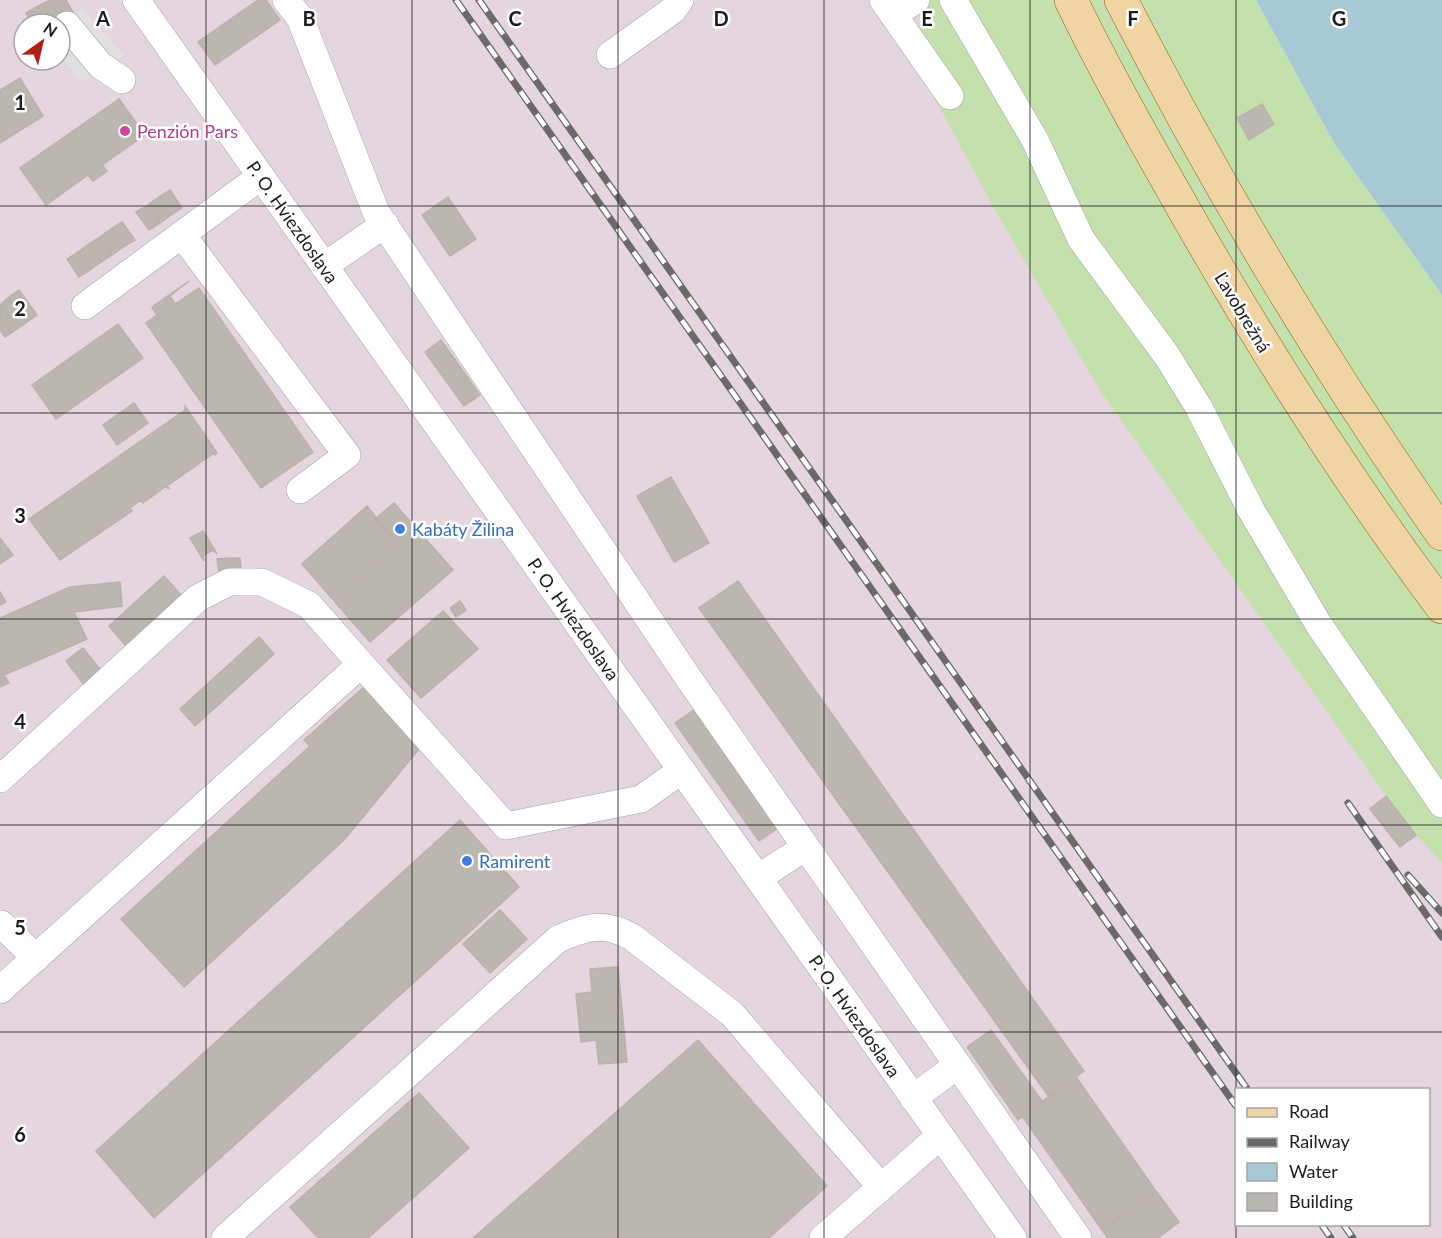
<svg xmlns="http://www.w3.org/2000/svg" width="1442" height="1238" font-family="Lato,sans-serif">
<rect width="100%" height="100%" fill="#eceae3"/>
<!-- industrial -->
<path fill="#e5d5e1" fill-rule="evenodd" d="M 0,0 L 917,0 L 1102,394 L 1386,796 L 1416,835 L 1442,863 L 1442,1238 L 0,1238 ZM 24,24 L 60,24 L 60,60 L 24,60 ZM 1236,1090 L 1428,1090 L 1428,1224 L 1236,1224 Z"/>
<!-- grass -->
<path fill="#c4e1ad" d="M 917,0 L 1256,0 L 1334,143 L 1442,295 L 1442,863 L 1416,835 L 1386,796 L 1102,394 L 1000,219 L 929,88 Z"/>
<!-- parking -->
<path fill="#e0e0e0" d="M 83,9 L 124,55 L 82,82 L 60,56 L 60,24 Z"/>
<!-- water -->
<path fill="#a7c8d5" d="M 1256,0 L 1442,0 L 1442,295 L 1334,143 Z"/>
<!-- building -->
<path fill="#bcb6b0" stroke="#bcb1a7" stroke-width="1.5" d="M 50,0 L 61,19 L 48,24 L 38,6 Z
M 50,0 L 66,0 L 73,12 L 61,19 Z
M 258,0 L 266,0 L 280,20 L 215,65 L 198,42 Z
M 38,6 L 48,24 L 33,24 L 26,13 Z
M 20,78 L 43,116 L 0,143 L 0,90 Z
M 119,99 L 145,135 L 102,165 L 107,171 L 93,181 L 88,175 L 46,205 L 20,168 Z
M 1262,104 L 1274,124 L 1249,140 L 1237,118 Z
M 170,190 L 182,208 L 171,215 L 159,197 Z
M 159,197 L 171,215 L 160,223 L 148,205 Z
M 448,197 L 476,239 L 450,256 L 422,215 Z
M 148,205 L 160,223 L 149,230 L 136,212 Z
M 122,222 L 135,240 L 123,247 L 111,229 Z
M 111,229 L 123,247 L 112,255 L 100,237 Z
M 100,237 L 112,255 L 101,262 L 89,244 Z
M 89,244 L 101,262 L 90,270 L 78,252 Z
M 78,252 L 90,270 L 79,277 L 67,259 Z
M 189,281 L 170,296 L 175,304 L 199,288 L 313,452 L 261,488 L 146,323 L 157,315 L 152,307 Z
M 19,290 L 37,315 L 27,322 L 9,297 Z
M 9,297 L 27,322 L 17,329 L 0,305 Z
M 0,305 L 17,329 L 5,337 L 0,330 Z
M 118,324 L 143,358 L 56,419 L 32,385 Z
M 441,340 L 480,395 L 464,406 L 425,352 Z
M 134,403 L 148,423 L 117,445 L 103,425 Z
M 185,406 L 217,453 L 215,455 L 214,453 L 167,486 L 169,488 L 165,487 L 143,503 L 141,500 L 130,508 L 132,511 L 60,560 L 29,519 L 185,410 Z
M 671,477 L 709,543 L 674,562 L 637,496 Z
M 394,503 L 453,570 L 370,642 L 335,602 L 397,544 L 375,519 Z
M 367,506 L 397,544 L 335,602 L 302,564 Z
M 203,531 L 217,554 L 213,550 L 203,556 L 204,561 L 190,538 Z
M 0,538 L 13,555 L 0,564 Z
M 229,558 L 230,571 L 219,571 L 217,559 Z
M 229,558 L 240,558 L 241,570 L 230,571 Z
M 164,576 L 182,596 L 126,646 L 109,626 Z
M 738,581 L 1084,1071 L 1049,1097 L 699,608 Z
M 120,582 L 122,606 L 74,612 L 87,639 L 4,675 L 9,683 L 0,687 L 0,618 L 70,587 Z
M 0,592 L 6,602 L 0,605 Z
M 460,601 L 466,610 L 456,617 L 450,608 Z
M 443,611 L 478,649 L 421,698 L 387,660 Z
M 259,637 L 274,654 L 195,726 L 180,709 Z
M 83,648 L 103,673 L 85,686 L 66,661 Z
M 364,687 L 419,749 L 344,840 L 184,987 L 121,919 L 310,746 L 304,740 Z
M 697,708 L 781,826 L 759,841 L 675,723 Z
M 1386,796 L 1416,835 L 1400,847 L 1370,809 Z
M 460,820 L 519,887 L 154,1218 L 96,1151 Z
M 500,910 L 527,939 L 490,973 L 463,944 Z
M 618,967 L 627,1062 L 599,1064 L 596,1040 L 581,1042 L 576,994 L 592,992 L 590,969 Z
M 991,1030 L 1042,1101 L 1018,1120 L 967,1047 Z
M 698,1040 L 827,1186 L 769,1238 L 473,1238 Z
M 1076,1077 L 1156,1191 L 1102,1230 L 1022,1116 Z
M 419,1093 L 469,1148 L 368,1238 L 318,1238 L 290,1207 Z
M 1156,1191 L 1179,1222 L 1158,1238 L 1108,1238 L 1102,1230 Z"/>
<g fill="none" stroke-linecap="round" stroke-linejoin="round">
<defs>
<path id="minor" d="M 136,0 L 1013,1238
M 286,0 L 300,18 L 376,212 L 687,676 L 1078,1238
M 883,0 L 950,96
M 953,0 L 1035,140 L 1081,239 L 1167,356 L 1198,406 L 1251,510 L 1319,625 L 1442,804
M 893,15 L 916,0
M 67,25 L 100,65 L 122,80
M 610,55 L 673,10 L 680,0
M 182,235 L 347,455 L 300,490
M 324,266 L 385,224
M 85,306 L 261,176
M 0,779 L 198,598 L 229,582 L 262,582 L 309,605 L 361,664
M 758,878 L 806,847
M 1,924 L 36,958
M 0,990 L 361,664 L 506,826 L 641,799 L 682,770
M 913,1098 L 958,1065
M 225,1238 L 558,939 C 586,927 603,921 632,937 L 732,1014 L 881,1187
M 823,1238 L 940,1136"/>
<path id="major" d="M 1071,0 C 1102,65 1138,129 1174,192 C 1255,336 1343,475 1442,607
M 1121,0 C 1218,188 1321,361 1442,534"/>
</defs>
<!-- minor casing -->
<use href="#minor" stroke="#a0a0a0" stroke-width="28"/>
<!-- major casing -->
<use href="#major" stroke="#846510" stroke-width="34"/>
<!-- minor -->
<use href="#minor" stroke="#fff" stroke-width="27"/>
<!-- major -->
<use href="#major" stroke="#f1d4a3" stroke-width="33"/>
<defs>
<path id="rail" d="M 456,0 L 1236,1106
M 479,0 L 1248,1090
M 1348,803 L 1442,937
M 1408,875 L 1442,913
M 1321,1224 L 1331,1238
M 1343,1224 L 1353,1238"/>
</defs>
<!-- rail casing -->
<use href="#rail" stroke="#6a6a6a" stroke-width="7"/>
<!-- rail -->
<use href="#rail" stroke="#fff" stroke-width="4.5" stroke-dasharray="14" stroke-linecap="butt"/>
</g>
<!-- grid -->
<path fill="none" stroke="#1c1c1c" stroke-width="1.5" stroke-opacity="0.55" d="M 206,0 L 206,1238M 412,0 L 412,1238M 618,0 L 618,1238M 824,0 L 824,1238M 1030,0 L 1030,1238M 1236,0 L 1236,1238M 0,206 L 1442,206M 0,413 L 1442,413M 0,619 L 1442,619M 0,825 L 1442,825M 0,1032 L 1442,1032"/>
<!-- markers -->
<circle fill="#d1479c" stroke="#fff" stroke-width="2" cx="125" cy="131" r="6"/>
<g fill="#3f7fe0" stroke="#fff" stroke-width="2">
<circle cx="400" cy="529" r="6"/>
<circle cx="467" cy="861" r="6"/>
</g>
<g text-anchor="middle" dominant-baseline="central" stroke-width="5" stroke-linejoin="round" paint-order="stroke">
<!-- hotel labels -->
<g font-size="18" fill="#b23c85" stroke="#fff" text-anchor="start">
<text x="137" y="131">Penzión Pars</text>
</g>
<!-- street labels -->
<g font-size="18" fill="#1c1c1c" stroke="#fff">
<text transform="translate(293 222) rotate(55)">P. O. Hviezdoslava</text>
<text transform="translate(1243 312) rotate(59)">Ľavobrežná</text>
<text transform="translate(574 619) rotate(55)">P. O. Hviezdoslava</text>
<text transform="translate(855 1016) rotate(55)">P. O. Hviezdoslava</text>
</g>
<!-- shop labels -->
<g font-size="18" fill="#366cbe" stroke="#fff" text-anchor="start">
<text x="412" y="529">Kabáty Žilina</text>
<text x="479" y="861">Ramirent</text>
</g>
</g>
<g font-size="20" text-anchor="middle" font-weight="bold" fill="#1c1c1c" stroke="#fff" stroke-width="5" stroke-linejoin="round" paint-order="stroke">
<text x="103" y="26">A</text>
<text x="309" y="26">B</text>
<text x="515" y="26">C</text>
<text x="721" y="26">D</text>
<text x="927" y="26">E</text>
<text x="1133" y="26">F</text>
<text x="1339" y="26">G</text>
<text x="20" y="110">1</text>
<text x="20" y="316">2</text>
<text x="20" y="523">3</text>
<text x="20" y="729">4</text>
<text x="20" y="935">5</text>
<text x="20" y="1142">6</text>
</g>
<!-- legend -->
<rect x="1235" y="1088" width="195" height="138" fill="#ffffff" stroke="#a4a4a4" stroke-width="1.5"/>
<rect x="1247" y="1108" width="30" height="9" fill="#f1d4a3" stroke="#a4a4a4" stroke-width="1.5"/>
<text x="1289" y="1118" font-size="18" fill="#1c1c1c">Road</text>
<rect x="1247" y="1138" width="30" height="9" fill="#6a6a6a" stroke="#a4a4a4" stroke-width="1.5"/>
<text x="1289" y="1148" font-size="18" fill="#1c1c1c">Railway</text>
<rect x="1247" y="1163" width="30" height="18" fill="#a7c8d5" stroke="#a4a4a4" stroke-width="1.5"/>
<text x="1289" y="1178" font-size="18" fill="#1c1c1c">Water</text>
<rect x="1247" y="1193" width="30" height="18" fill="#bcb6b0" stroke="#a4a4a4" stroke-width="1.5"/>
<text x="1289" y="1208" font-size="18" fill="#1c1c1c">Building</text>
<!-- north arrow -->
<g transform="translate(42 42) rotate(34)"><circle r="28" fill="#ffffff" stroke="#a4a4a4" stroke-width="1.5"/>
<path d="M0-4.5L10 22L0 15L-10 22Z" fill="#b21f15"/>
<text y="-9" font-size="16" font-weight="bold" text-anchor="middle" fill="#1c1c1c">N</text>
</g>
</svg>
